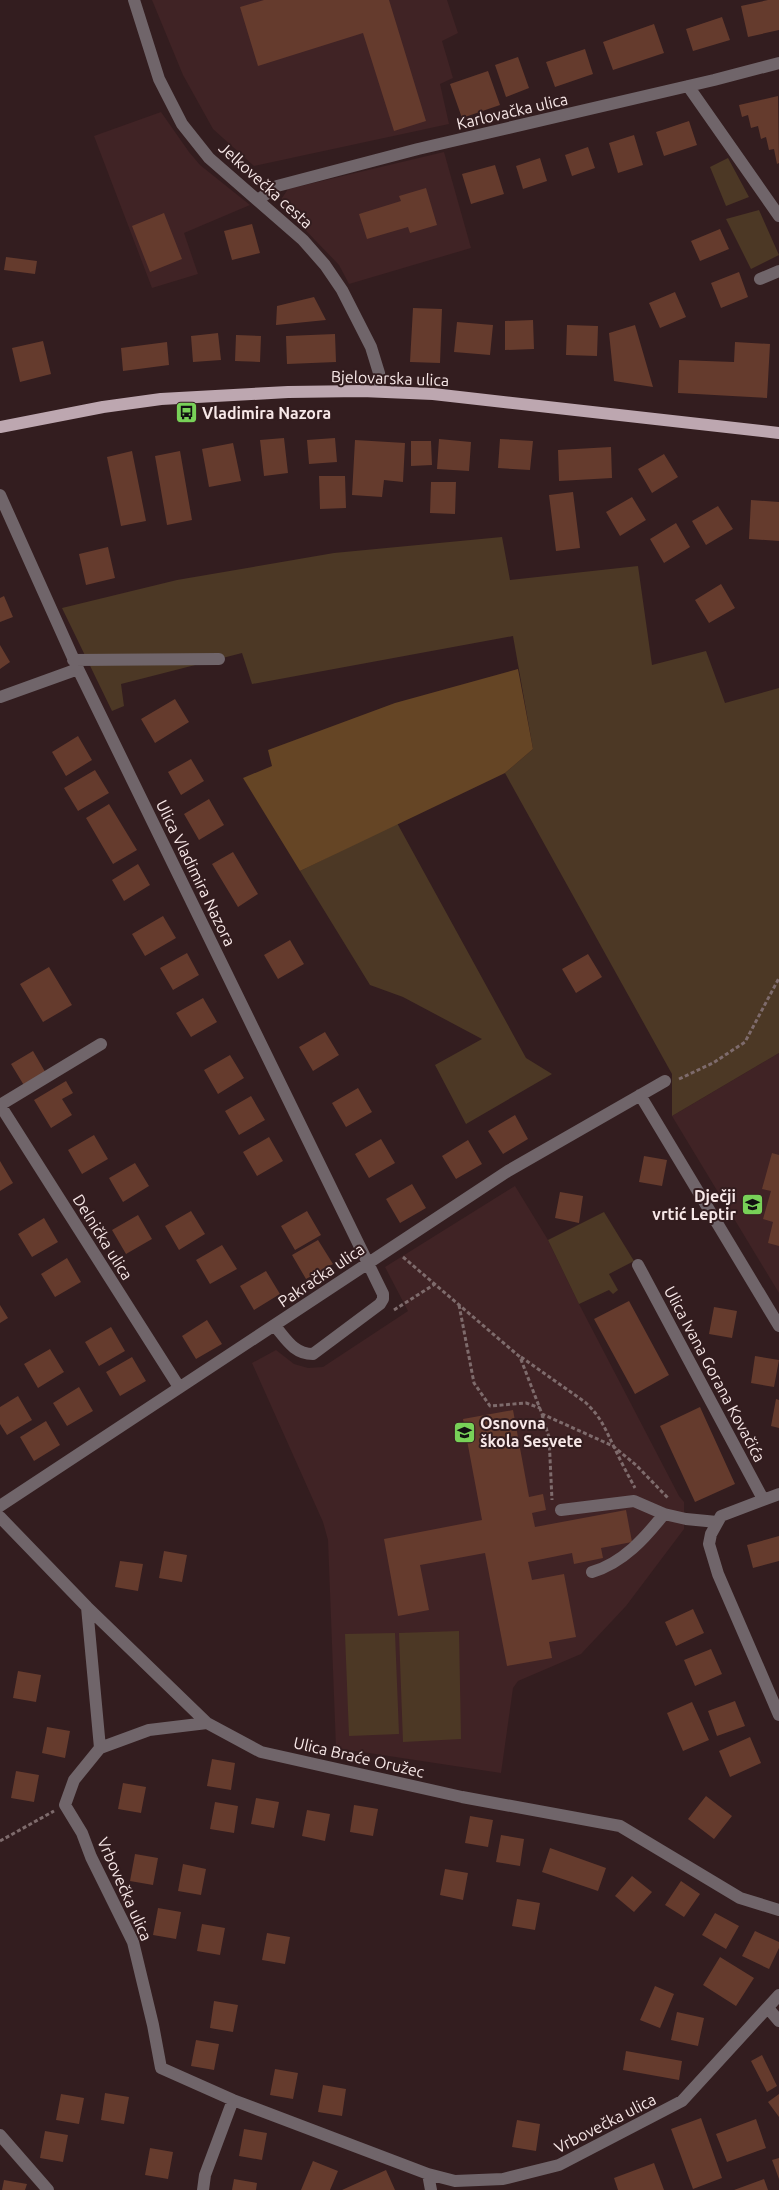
<svg xmlns="http://www.w3.org/2000/svg" width="779" height="2190" font-family="Ubuntu,sans-serif">
<rect width="100%" height="100%" fill="#331d1f"/>
<!-- built -->
<path fill="#402325" d="M 152,0 L 447,0 L 458,33 L 442,41 L 453,78 L 440,84 L 449,124 L 254,166 L 213,129 L 183,75 Z
M 161,112 L 189,152 L 200,165 L 250,205 L 184,233 L 198,274 L 152,288 L 94,136 Z
M 444,152 L 471,248 L 349,284 L 339,265 L 288,212 L 282,203 L 282,198 L 288,189 Z
M 779,1053 L 779,1293 L 672,1116 Z
M 515,1186 L 548,1240 L 579,1304 L 679,1496 L 684,1502 L 684,1529 L 626,1606 L 581,1654 L 518,1681 L 513,1688 L 501,1773 L 336,1748 L 328,1540 L 323,1522 L 252,1363 L 276,1350 L 294,1364 L 308,1368 L 323,1367 L 408,1311 L 385,1267 Z"/>
<!-- green -->
<path fill="#4c3825" d="M 728,158 L 749,197 L 726,206 L 710,167 Z
M 759,210 L 779,255 L 751,269 L 726,219 Z
M 502,537 L 510,580 L 638,566 L 652,665 L 706,651 L 725,703 L 779,688 L 779,1053 L 672,1116 L 672,1074 L 505,773 L 533,749 L 513,636 L 252,684 L 242,653 L 121,684 L 124,706 L 112,711 L 62,608 L 177,580 L 334,553 Z
M 397,823 L 526,1058 L 552,1074 L 466,1124 L 435,1065 L 482,1039 L 403,997 L 370,985 L 300,871 Z
M 604,1212 L 634,1261 L 609,1274 L 618,1290 L 613,1294 L 609,1290 L 579,1304 L 548,1240 Z
M 459,1631 L 461,1739 L 403,1742 L 399,1633 Z
M 395,1633 L 399,1734 L 349,1736 L 345,1634 Z"/>
<!-- forest -->
<path fill="#654525" d="M 518,669 L 533,749 L 505,773 L 300,871 L 243,778 L 272,766 L 268,750 L 395,703 Z"/>
<!-- building -->
<path fill="#653b2d" d="M 264,0 L 389,0 L 426,121 L 394,131 L 363,33 L 258,66 L 240,7 Z
M 768,0 L 779,0 L 779,30 L 748,37 L 741,6 Z
M 722,17 L 730,40 L 693,51 L 686,29 Z
M 654,24 L 664,53 L 613,70 L 603,42 Z
M 585,49 L 593,74 L 555,87 L 546,62 Z
M 518,57 L 529,88 L 506,97 L 495,65 Z
M 488,71 L 500,105 L 462,118 L 450,84 Z
M 778,96 L 779,163 L 777,164 L 774,149 L 769,150 L 766,137 L 761,139 L 758,126 L 751,128 L 748,115 L 742,117 L 739,105 Z
M 689,121 L 697,145 L 664,156 L 656,132 Z
M 634,135 L 643,165 L 618,173 L 609,143 Z
M 588,147 L 595,168 L 572,176 L 565,155 Z
M 540,158 L 547,181 L 523,189 L 516,166 Z
M 495,165 L 504,194 L 471,204 L 462,174 Z
M 426,188 L 437,225 L 410,233 L 408,227 L 367,239 L 359,214 L 401,201 L 399,196 Z
M 164,213 L 182,259 L 150,272 L 132,226 Z
M 252,224 L 260,253 L 232,260 L 224,231 Z
M 720,229 L 729,249 L 700,261 L 691,241 Z
M 6,257 L 37,261 L 35,274 L 4,270 Z
M 739,272 L 748,297 L 721,308 L 711,283 Z
M 675,292 L 686,317 L 660,328 L 649,303 Z
M 314,297 L 326,320 L 276,325 L 277,306 Z
M 413,308 L 442,309 L 440,363 L 410,362 Z
M 533,320 L 534,349 L 505,350 L 505,321 Z
M 457,322 L 493,325 L 490,355 L 454,352 Z
M 567,325 L 598,326 L 597,356 L 566,355 Z
M 635,325 L 653,387 L 614,381 L 609,333 Z
M 218,333 L 221,360 L 193,362 L 191,336 Z
M 335,334 L 336,362 L 287,364 L 286,336 Z
M 236,335 L 261,336 L 260,362 L 235,361 Z
M 43,341 L 51,374 L 20,382 L 12,348 Z
M 167,342 L 169,365 L 123,371 L 121,348 Z
M 735,342 L 770,344 L 767,398 L 678,393 L 679,360 L 734,362 Z
M 284,438 L 288,473 L 264,476 L 260,440 Z
M 335,438 L 337,462 L 309,464 L 307,440 Z
M 439,439 L 471,442 L 469,471 L 437,469 Z
M 500,439 L 533,441 L 530,470 L 498,468 Z
M 355,440 L 405,443 L 403,482 L 384,480 L 382,497 L 352,495 Z
M 411,441 L 431,441 L 432,465 L 411,466 Z
M 233,443 L 241,481 L 209,487 L 202,449 Z
M 611,447 L 612,478 L 559,481 L 558,450 Z
M 132,451 L 146,521 L 121,526 L 107,457 Z
M 180,451 L 192,520 L 167,525 L 155,456 Z
M 664,454 L 678,477 L 652,493 L 638,469 Z
M 319,476 L 345,476 L 346,508 L 320,509 Z
M 431,482 L 456,482 L 455,514 L 430,513 Z
M 573,492 L 580,548 L 556,551 L 549,495 Z
M 632,497 L 646,520 L 620,536 L 606,512 Z
M 751,500 L 779,502 L 779,541 L 749,539 Z
M 718,506 L 733,529 L 706,545 L 692,521 Z
M 676,523 L 690,547 L 664,563 L 650,539 Z
M 108,547 L 115,578 L 86,585 L 79,554 Z
M 721,584 L 735,608 L 709,623 L 695,600 Z
M 4,596 L 13,617 L 0,622 L 0,598 Z
M 0,645 L 10,662 L 0,669 Z
M 175,699 L 189,722 L 155,743 L 141,719 Z
M 78,736 L 92,760 L 66,776 L 52,752 Z
M 191,759 L 204,781 L 181,795 L 168,772 Z
M 95,770 L 109,793 L 78,811 L 64,788 Z
M 209,799 L 224,825 L 199,840 L 184,814 Z
M 109,804 L 137,850 L 113,864 L 86,818 Z
M 233,852 L 258,894 L 238,907 L 212,864 Z
M 138,864 L 150,885 L 124,901 L 112,880 Z
M 163,916 L 176,938 L 145,956 L 132,934 Z
M 290,940 L 304,964 L 278,979 L 264,955 Z
M 187,953 L 199,975 L 173,990 L 160,968 Z
M 588,954 L 602,977 L 576,993 L 562,969 Z
M 49,967 L 72,1005 L 43,1022 L 20,984 Z
M 203,998 L 217,1022 L 191,1037 L 176,1013 Z
M 325,1032 L 339,1055 L 313,1071 L 299,1047 Z
M 33,1051 L 47,1075 L 25,1087 L 11,1064 Z
M 230,1055 L 244,1078 L 218,1094 L 204,1070 Z
M 66,1081 L 73,1093 L 62,1099 L 72,1115 L 51,1128 L 34,1100 Z
M 358,1088 L 372,1112 L 346,1127 L 332,1103 Z
M 251,1096 L 265,1120 L 239,1135 L 225,1111 Z
M 515,1115 L 528,1139 L 503,1154 L 488,1131 Z
M 94,1135 L 108,1159 L 82,1174 L 68,1150 Z
M 269,1137 L 283,1161 L 257,1176 L 243,1152 Z
M 381,1139 L 395,1163 L 369,1178 L 355,1154 Z
M 468,1140 L 482,1164 L 456,1179 L 442,1156 Z
M 772,1153 L 779,1155 L 779,1246 L 768,1243 L 773,1222 L 763,1219 L 771,1191 L 762,1189 Z
M 644,1156 L 667,1160 L 662,1186 L 639,1182 Z
M 0,1161 L 13,1183 L 0,1191 Z
M 135,1163 L 149,1186 L 123,1202 L 109,1178 Z
M 412,1184 L 426,1208 L 400,1223 L 386,1199 Z
M 560,1192 L 583,1196 L 579,1223 L 555,1218 Z
M 191,1211 L 205,1234 L 179,1250 L 165,1226 Z
M 307,1211 L 321,1235 L 295,1250 L 281,1226 Z
M 138,1215 L 152,1239 L 126,1254 L 112,1230 Z
M 44,1218 L 58,1242 L 32,1257 L 18,1234 Z
M 318,1240 L 333,1264 L 306,1279 L 292,1255 Z
M 222,1245 L 237,1269 L 210,1284 L 196,1260 Z
M 67,1258 L 81,1282 L 55,1297 L 41,1274 Z
M 266,1271 L 280,1294 L 254,1310 L 240,1286 Z
M 629,1301 L 669,1375 L 635,1394 L 594,1319 Z
M 0,1305 L 8,1318 L 0,1323 Z
M 714,1307 L 737,1311 L 732,1338 L 709,1334 Z
M 207,1320 L 222,1344 L 196,1359 L 182,1336 Z
M 111,1327 L 125,1351 L 99,1366 L 85,1342 Z
M 50,1349 L 64,1372 L 38,1388 L 24,1364 Z
M 755,1356 L 779,1360 L 774,1387 L 751,1383 Z
M 132,1357 L 146,1381 L 120,1396 L 106,1372 Z
M 79,1387 L 93,1411 L 67,1426 L 53,1403 Z
M 18,1396 L 32,1420 L 7,1435 L 0,1424 L 0,1407 Z
M 776,1399 L 779,1400 L 779,1428 L 771,1426 Z
M 700,1407 L 735,1484 L 695,1502 L 660,1426 Z
M 513,1410 L 529,1497 L 543,1494 L 546,1510 L 532,1513 L 535,1527 L 626,1510 L 632,1542 L 601,1548 L 603,1558 L 574,1564 L 572,1553 L 528,1562 L 532,1580 L 564,1574 L 576,1637 L 549,1642 L 552,1658 L 507,1666 L 485,1553 L 420,1565 L 429,1610 L 398,1616 L 384,1539 L 482,1520 L 463,1419 Z
M 46,1421 L 60,1445 L 34,1461 L 20,1437 Z
M 779,1536 L 779,1561 L 753,1568 L 747,1545 Z
M 164,1551 L 187,1555 L 182,1582 L 159,1578 Z
M 120,1561 L 143,1564 L 138,1591 L 115,1587 Z
M 693,1609 L 704,1633 L 676,1646 L 665,1622 Z
M 711,1649 L 722,1674 L 695,1686 L 684,1660 Z
M 18,1671 L 41,1675 L 36,1702 L 13,1698 Z
M 735,1701 L 745,1726 L 717,1736 L 708,1711 Z
M 692,1702 L 709,1740 L 683,1751 L 667,1713 Z
M 47,1727 L 70,1731 L 65,1758 L 42,1753 Z
M 750,1737 L 761,1763 L 730,1777 L 719,1751 Z
M 212,1759 L 235,1763 L 231,1790 L 207,1786 Z
M 16,1771 L 39,1775 L 34,1802 L 11,1798 Z
M 123,1783 L 146,1787 L 141,1813 L 118,1809 Z
M 706,1796 L 732,1816 L 714,1839 L 688,1819 Z
M 256,1798 L 279,1802 L 274,1828 L 251,1824 Z
M 215,1802 L 238,1806 L 234,1833 L 210,1829 Z
M 354,1805 L 378,1809 L 373,1836 L 350,1832 Z
M 307,1810 L 330,1814 L 325,1841 L 302,1836 Z
M 470,1816 L 493,1820 L 488,1847 L 465,1843 Z
M 501,1835 L 524,1839 L 520,1866 L 496,1862 Z
M 550,1848 L 606,1868 L 598,1891 L 542,1872 Z
M 135,1854 L 158,1858 L 153,1885 L 130,1881 Z
M 183,1864 L 206,1869 L 201,1895 L 178,1891 Z
M 445,1869 L 468,1873 L 463,1900 L 440,1895 Z
M 632,1876 L 652,1892 L 634,1912 L 615,1896 Z
M 681,1881 L 700,1894 L 684,1917 L 665,1905 Z
M 517,1899 L 540,1903 L 535,1930 L 512,1926 Z
M 158,1908 L 181,1912 L 176,1939 L 153,1935 Z
M 715,1913 L 739,1926 L 726,1949 L 702,1935 Z
M 202,1924 L 225,1928 L 220,1955 L 197,1951 Z
M 755,1931 L 779,1942 L 779,1948 L 769,1969 L 742,1956 Z
M 267,1933 L 290,1937 L 285,1964 L 262,1960 Z
M 720,1957 L 754,1978 L 736,2006 L 703,1985 Z
M 655,1986 L 674,1994 L 660,2028 L 640,2020 Z
M 214,2001 L 238,2005 L 233,2032 L 210,2028 Z
M 677,2012 L 704,2018 L 698,2046 L 671,2040 Z
M 196,2040 L 219,2044 L 214,2070 L 191,2066 Z
M 626,2051 L 682,2061 L 679,2080 L 623,2070 Z
M 762,2055 L 777,2086 L 767,2092 L 751,2061 Z
M 275,2069 L 298,2073 L 293,2099 L 270,2095 Z
M 323,2085 L 346,2089 L 342,2116 L 318,2112 Z
M 105,2093 L 129,2097 L 124,2124 L 101,2120 Z
M 61,2094 L 84,2098 L 79,2124 L 56,2120 Z
M 779,2094 L 779,2117 L 768,2102 Z
M 701,2118 L 722,2178 L 693,2189 L 671,2129 Z
M 756,2119 L 766,2148 L 727,2162 L 716,2134 Z
M 517,2120 L 540,2124 L 536,2151 L 512,2147 Z
M 244,2129 L 267,2133 L 262,2160 L 239,2156 Z
M 45,2131 L 68,2135 L 63,2162 L 40,2158 Z
M 150,2148 L 173,2152 L 168,2179 L 145,2175 Z
M 779,2158 L 779,2179 L 772,2160 Z
M 313,2161 L 338,2171 L 330,2190 L 301,2190 Z
M 654,2163 L 664,2190 L 618,2190 L 614,2178 Z
M 386,2170 L 395,2190 L 342,2190 Z
M 234,2179 L 257,2183 L 256,2190 L 232,2190 Z
M 764,2179 L 768,2190 L 734,2190 Z
M 4,2180 L 27,2184 L 25,2190 L 2,2190 Z"/>
<g fill="none" stroke-linecap="round" stroke-linejoin="round">
<!-- path -->
<path stroke="#7e6b6c" stroke-width="3" stroke-dasharray="4 2.5" stroke-linecap="butt" d="M 679,1079 L 713,1063 L 745,1042 L 779,978
M 403,1257 L 520,1357 L 542,1414 L 613,1446 L 636,1465 L 668,1498
M 459,1305 L 474,1383 L 490,1406 L 526,1403 L 540,1408
M 394,1310 L 435,1284
M 521,1357 L 585,1402 C 602,1418 605,1429 615,1449 C 621,1462 628,1475 635,1488
M 542,1415 L 549,1437 L 552,1500
M 0,1841 L 54,1811"/>
<!-- minor -->
<path stroke="#70656a" stroke-width="12" d="M 134,0 L 159,79 L 182,124 L 209,158 L 303,240 L 325,265 L 342,290 L 371,347 L 379,373 L 381,391
M 688,86 L 779,216
M 258,200 L 277,186 L 418,149 L 714,80 L 779,63
M 760,279 L 779,271
M 0,495 L 78,669 L 383,1294 L 383,1299 L 380,1304 L 313,1354 C 294,1354 286,1339 275,1326
M 73,660 L 219,659
M 0,697 L 78,669
M 640,1095 L 779,1326
M 0,1105 L 179,1387
M 0,1105 L 101,1044
M 638,1265 L 763,1499
M 779,1494 L 721,1516 L 711,1534 L 709,1544 L 718,1574 L 779,1715
M 0,1506 L 508,1171 L 665,1081
M 561,1510 L 634,1501 L 664,1514 L 686,1519 L 717,1522
M 0,1517 L 87,1607 L 207,1723 L 261,1752 L 462,1797 L 620,1826 L 740,1898 L 779,1910
M 592,1572 C 623,1563 645,1538 664,1514
M 87,1607 L 100,1748
M 207,1723 L 149,1730 L 100,1748 L 74,1780 L 65,1805 L 82,1833 L 91,1857 L 133,1942 L 153,2025 L 161,2068 L 233,2100 L 428,2174 L 455,2181 L 503,2179 L 559,2165 L 682,2101 L 779,1995
M 768,2008 L 779,2021
M 0,2135 L 48,2190
M 428,2174 L 431,2190
M 203,2190 L 205,2175 L 233,2100"/>
<!-- major -->
<path stroke="#bda7b0" stroke-width="12" d="M 0,427 L 103,407 L 161,399 L 288,392 L 362,391 L 433,394 L 779,433"/>
</g>
<!-- icons -->
<defs>
<symbol id="bus-square" viewBox="-11 -11 22 22"><rect x="-9" y="-9" width="18" height="18" rx="4" fill="#78d158" stroke="#331d1f"/><path d="M-5-6H5V4H4V6H2V4H-2V6H-4V4H-5ZM-3.5-4V0h7V-4ZM-3.5 1.2v1.5H-2V1.2ZM2 1.2v1.5H3.5V1.2Z" fill="#111"/></symbol>
<symbol id="school-square" viewBox="-11 -11 22 22"><rect x="-9" y="-9" width="18" height="18" rx="4" fill="#78d158" stroke="#331d1f"/><path d="M0-5L7-2L0 1L-7-2ZM-4 1L0 2.5L4 1V4Q0 6-4 4Z" fill="#111"/></symbol>
</defs>
<g fill-rule="evenodd">
<use href="#bus-square" x="174" y="400" width="25" height="25"/>
<use href="#school-square" x="740" y="1192" width="25" height="25"/>
<use href="#school-square" x="452" y="1420" width="25" height="25"/>
</g>
<g text-anchor="middle" dominant-baseline="central" stroke-width="4" stroke-linejoin="round" paint-order="stroke">
<!-- street labels -->
<g font-size="16" fill="#f7e7e7" stroke="#331d1f">
<text transform="translate(512 111) rotate(-13)">Karlovačka ulica</text>
<text transform="translate(266 185) rotate(42)">Jelkovečka cesta</text>
<text transform="translate(390 378) rotate(2)">Bjelovarska ulica</text>
<text transform="translate(196 873) rotate(64)">Ulica Vladimira Nazora</text>
<text transform="translate(103 1237) rotate(58)">Delnička ulica</text>
<text transform="translate(321 1275) rotate(-34)">Pakračka ulica</text>
<text transform="translate(715 1374) rotate(62)">Ulica Ivana Gorana Kovačića</text>
<text transform="translate(359 1757) rotate(13)">Ulica Braće Oružec</text>
<text transform="translate(125 1889) rotate(66)">Vrbovečka ulica</text>
<text transform="translate(605 2123) rotate(-27)">Vrbovečka ulica</text>
</g>
<!-- poi labels -->
<g font-size="16" font-weight="bold" fill="#f7e7e7" stroke="#331d1f" text-anchor="start">
<text x="202" y="413">Vladimira Nazora</text>
<text x="736" y="1196" text-anchor="end">Dječji<tspan x="736" dy="18">vrtić Leptir</tspan></text>
<text x="480" y="1423">Osnovna<tspan x="480" dy="18">škola Sesvete</tspan></text>
</g>
</g>
</svg>
